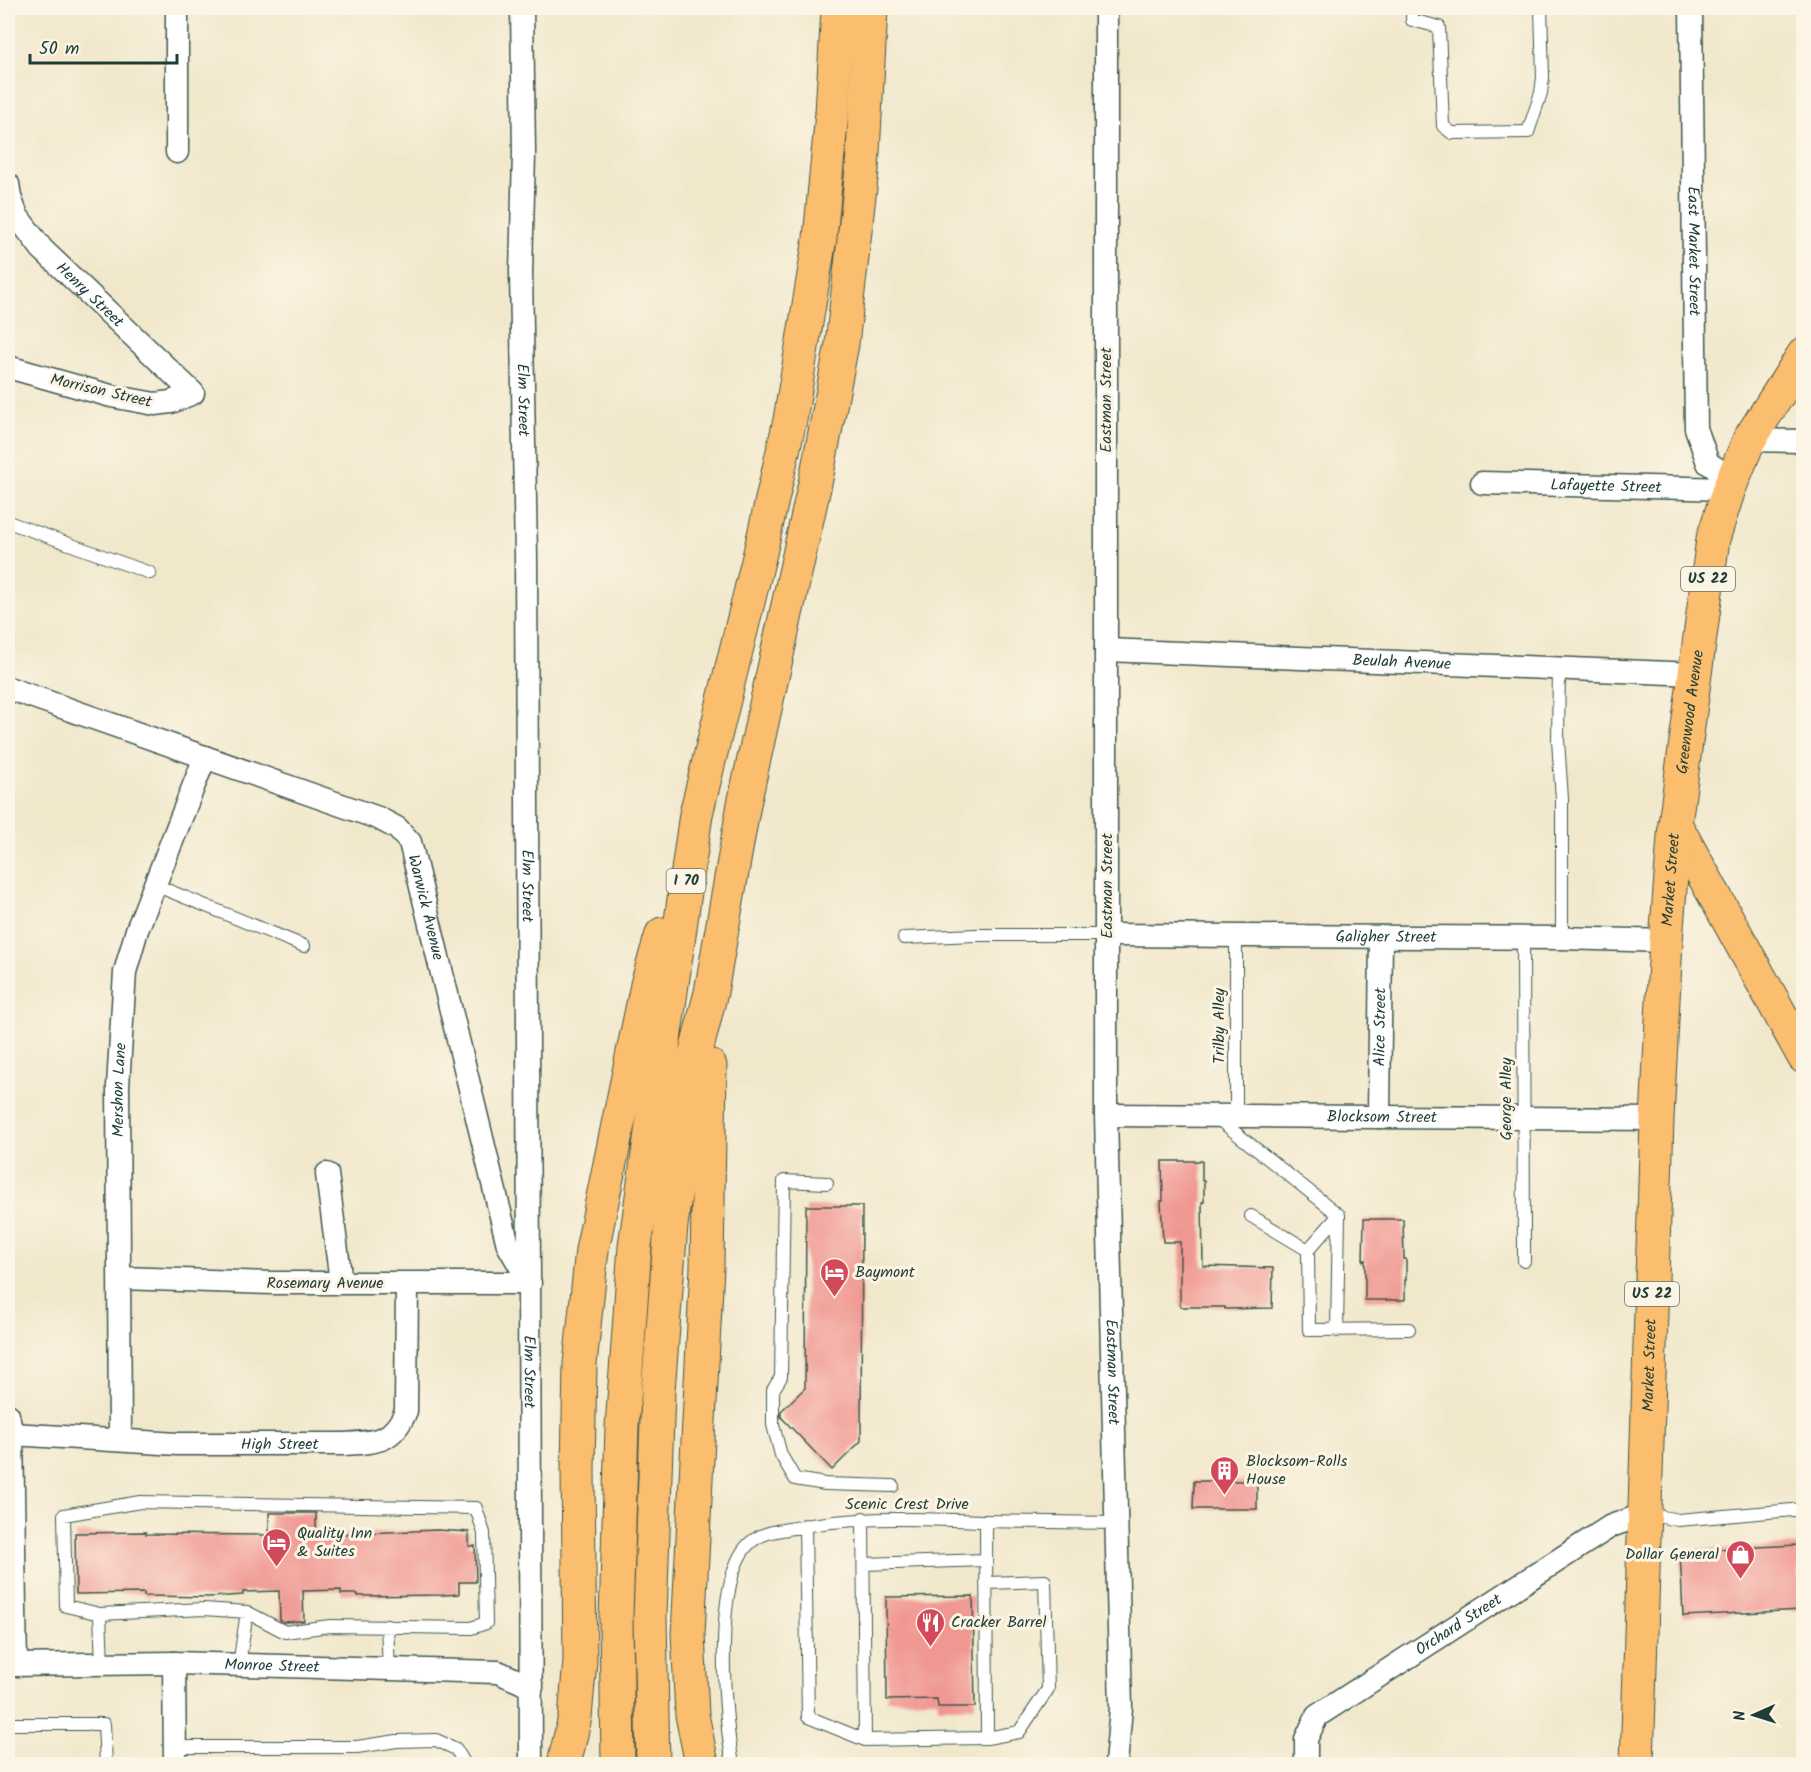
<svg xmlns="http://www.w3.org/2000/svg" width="1811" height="1772" font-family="Kalam,sans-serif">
<rect width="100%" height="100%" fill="#fcf5e5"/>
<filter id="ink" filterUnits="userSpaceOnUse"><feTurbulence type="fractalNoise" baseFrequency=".0167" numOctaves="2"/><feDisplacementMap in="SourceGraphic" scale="12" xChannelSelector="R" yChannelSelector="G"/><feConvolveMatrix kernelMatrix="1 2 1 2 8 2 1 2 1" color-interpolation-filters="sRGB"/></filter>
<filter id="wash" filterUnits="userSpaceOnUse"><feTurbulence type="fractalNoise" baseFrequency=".008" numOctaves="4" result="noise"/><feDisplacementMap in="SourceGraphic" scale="24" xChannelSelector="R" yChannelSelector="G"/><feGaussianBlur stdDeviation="1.35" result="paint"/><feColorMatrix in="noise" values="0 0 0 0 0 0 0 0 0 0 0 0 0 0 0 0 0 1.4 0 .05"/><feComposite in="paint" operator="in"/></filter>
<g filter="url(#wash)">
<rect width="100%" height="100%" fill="#f1e8cc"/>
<g id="blocks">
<!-- building -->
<path fill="#f09792" d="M 1162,1161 L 1202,1161 L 1202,1181 L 1204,1181 L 1204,1202 L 1202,1202 L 1203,1266 L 1273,1268 L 1272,1308 L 1225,1309 L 1225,1307 L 1180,1307 L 1180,1242 L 1163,1242 L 1161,1201 L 1163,1201 Z
M 806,1206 L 862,1206 L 861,1441 L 832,1470 L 781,1417 L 781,1411 L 805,1388 Z
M 1364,1219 L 1403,1219 L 1404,1259 L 1406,1259 L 1406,1280 L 1405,1280 L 1405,1300 L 1365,1300 L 1365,1260 L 1363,1261 Z
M 1194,1481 L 1257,1481 L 1257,1509 L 1193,1509 Z
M 269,1513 L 316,1513 L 316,1535 L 437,1530 L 469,1532 L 469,1546 L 475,1546 L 476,1582 L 459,1582 L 459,1594 L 444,1595 L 358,1596 L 358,1594 L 341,1594 L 341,1590 L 303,1591 L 304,1621 L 302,1621 L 283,1622 L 280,1620 L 279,1591 L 243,1592 L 243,1595 L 211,1597 L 144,1596 L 144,1593 L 76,1594 L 75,1533 L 146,1532 L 146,1534 L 269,1535 Z
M 1798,1545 L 1801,1610 L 1683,1616 L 1680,1551 Z
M 973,1596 L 975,1707 L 938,1707 L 937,1699 L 887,1700 L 886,1597 Z"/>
</g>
</g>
<g filter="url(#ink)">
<use href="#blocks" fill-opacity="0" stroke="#3e574b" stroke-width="1.5"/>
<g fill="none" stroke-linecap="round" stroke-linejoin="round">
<defs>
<path id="service" d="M 1412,8 L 1412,20 L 1439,27 L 1443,126 L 1452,133 L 1528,132 L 1541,93 L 1543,77 L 1541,8
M 8,522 L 150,573
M 1559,669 L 1558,740 L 1562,799 L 1562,938
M 155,885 L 304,946
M 1236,936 L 1236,1117
M 904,938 L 976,935 L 1107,935
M 1523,938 L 1524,1261
M 1217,1118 L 1339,1215 L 1337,1331
M 827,1183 L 784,1181 L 781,1377 L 773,1390 L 773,1425 L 781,1455 L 795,1479 L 825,1484 L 893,1486
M 1339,1215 L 1308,1250 L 1309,1330 L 1409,1329
M 1251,1216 L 1308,1250
M 1647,1514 L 1678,1520 L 1804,1509
M 863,1518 L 865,1740
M 986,1521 L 987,1738
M 805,1525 L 808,1717 L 865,1740 L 987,1738 L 1019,1732 L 1048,1689 L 1045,1581 L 986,1583
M 864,1564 L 986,1560
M 100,1614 L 66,1606 L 64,1515 L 140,1502 L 476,1508 L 484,1533 L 486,1623 L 471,1628 L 330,1626 L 285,1632 L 247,1612 L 204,1609 L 100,1614 L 102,1664
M 387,1626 L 389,1670
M 239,1665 L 247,1612
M 8,1724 L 104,1724 L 106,1764
M 175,1747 L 357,1747 L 397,1741 L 436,1740 L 456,1749 L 465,1764
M 733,1764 C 724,1717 712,1576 750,1543 C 761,1533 775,1531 788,1529 C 853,1515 918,1519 983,1521 C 1027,1522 1071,1522 1115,1523"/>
<g id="minor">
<path id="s1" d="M 522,8 L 524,153 L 521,273 L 526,558 L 531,1764"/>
<path id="s2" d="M 1106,8 L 1106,1115 L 1121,1708 L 1116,1764"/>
<path id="s3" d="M 1691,8 L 1696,428 L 1708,463 L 1733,479"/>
<path d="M 177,152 L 177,8"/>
<path id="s4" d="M 8,184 L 10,197 L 17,216 L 42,249 L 193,393 L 171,402 L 155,404 L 111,396 L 8,367"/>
<path d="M 1749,440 L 1804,441"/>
<path id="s5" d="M 1482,483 L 1729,489"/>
<path id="s6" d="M 1106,650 L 1695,674"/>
<path id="s7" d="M 8,688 L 378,818 L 397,828 L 410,842 L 508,1245 L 530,1283 L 273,1283 L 121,1278"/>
<path id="s8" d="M 1107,935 L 1562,938 L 1666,941"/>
<path id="s9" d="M 1106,1115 L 1657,1119"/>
<path id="s10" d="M 1379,1117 L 1381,937"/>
<path d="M 327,1174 L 341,1282"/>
<path d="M 8,1415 L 12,1434 L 16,1665"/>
<path id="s11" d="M 12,1434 L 178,1444 L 345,1444 C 377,1442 393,1442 406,1411 L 407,1284"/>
<path id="s12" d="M 120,1440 L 118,1086 L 125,972 L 137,930 L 205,757"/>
<path d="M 174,1663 L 175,1764"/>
<path id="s13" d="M 8,1665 L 174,1663 L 498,1672 L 532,1687"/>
<path id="s14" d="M 1306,1764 L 1306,1739 L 1317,1716 L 1611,1526 L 1645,1514"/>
</g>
<g id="primary">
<path d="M 1675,824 L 1804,1057"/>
<path id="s15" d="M 1637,1764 L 1657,1119 L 1666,941 L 1675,824 L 1713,539 L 1729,489 L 1749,440 L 1804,354"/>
</g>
<path id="motorway" d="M 564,1764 L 575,1717 L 580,1661 L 578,1469 L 580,1364 L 592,1250 L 647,985 L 662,934
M 618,1764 L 616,1618 L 622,1427 L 635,1246 L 696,814 L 760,553 L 790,420 L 820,238 L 832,113 L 838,8
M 653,1764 L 650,1618 L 658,1391 L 671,1226 L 689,1080 L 711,992 L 744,804 L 817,474 L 842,344 L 862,170 L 871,8
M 702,1764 L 692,1715 L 688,1634 L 707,1267 L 710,1066"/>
</defs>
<!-- service casing -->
<use href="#service" stroke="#3e574b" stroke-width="14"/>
<!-- minor casing -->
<use href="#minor" stroke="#3e574b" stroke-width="25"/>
<!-- primary casing -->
<use href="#primary" stroke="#3e574b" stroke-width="35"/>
<!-- motorway casing -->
<use href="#motorway" stroke="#3e574b" stroke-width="35"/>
<!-- service -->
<use href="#service" stroke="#fff" stroke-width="12"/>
<!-- minor -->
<use href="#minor" stroke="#fff" stroke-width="22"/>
<!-- primary -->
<use href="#primary" stroke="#fbbd6e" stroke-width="33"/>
<!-- motorway -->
<use href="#motorway" stroke="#fbbd6e" stroke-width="33"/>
</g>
</g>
<!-- icons -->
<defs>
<symbol id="hotel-pin" viewBox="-11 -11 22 30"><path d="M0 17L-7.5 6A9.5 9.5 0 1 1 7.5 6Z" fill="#d1495b" stroke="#fcf5e5"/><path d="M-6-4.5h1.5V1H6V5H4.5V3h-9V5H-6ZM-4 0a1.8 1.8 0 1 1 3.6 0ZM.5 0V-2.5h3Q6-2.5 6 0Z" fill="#fff"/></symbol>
<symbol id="building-pin" viewBox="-11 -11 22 30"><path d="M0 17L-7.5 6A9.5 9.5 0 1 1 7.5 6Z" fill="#d1495b" stroke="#fcf5e5"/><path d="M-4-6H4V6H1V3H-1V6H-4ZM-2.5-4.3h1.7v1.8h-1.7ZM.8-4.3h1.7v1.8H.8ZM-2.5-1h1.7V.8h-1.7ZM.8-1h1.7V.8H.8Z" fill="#fff"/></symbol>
<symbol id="shop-pin" viewBox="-11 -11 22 30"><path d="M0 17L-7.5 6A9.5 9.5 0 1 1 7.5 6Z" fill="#d1495b" stroke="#fcf5e5"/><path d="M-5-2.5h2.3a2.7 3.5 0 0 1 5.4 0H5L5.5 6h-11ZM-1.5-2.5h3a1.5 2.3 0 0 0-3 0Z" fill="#fff"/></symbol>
<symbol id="restaurant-pin" viewBox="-11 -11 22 30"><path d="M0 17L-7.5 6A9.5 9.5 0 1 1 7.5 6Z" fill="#d1495b" stroke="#fcf5e5"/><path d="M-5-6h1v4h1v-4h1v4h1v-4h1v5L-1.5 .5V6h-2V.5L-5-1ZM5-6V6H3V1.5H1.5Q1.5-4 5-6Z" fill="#fff"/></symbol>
</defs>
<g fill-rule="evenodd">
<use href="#hotel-pin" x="818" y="1256" width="33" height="45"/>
<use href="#building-pin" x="1208" y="1454" width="33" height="45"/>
<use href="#hotel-pin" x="260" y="1526" width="33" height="45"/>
<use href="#shop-pin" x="1724" y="1538" width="33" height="45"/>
<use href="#restaurant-pin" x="914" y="1606" width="33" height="45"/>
</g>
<g text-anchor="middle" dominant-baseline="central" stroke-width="6" stroke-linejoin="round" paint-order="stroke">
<!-- shield labels -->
<g fill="#fcf5e5" stroke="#617469" stroke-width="1.5">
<rect x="1681" y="567" width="54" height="24" rx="4.5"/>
<rect x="666.5" y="869" width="39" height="24" rx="4.5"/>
<rect x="1625" y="1282" width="54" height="24" rx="4.5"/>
</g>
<g font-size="15" font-weight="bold" fill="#1f3d34">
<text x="1708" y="579">US 22</text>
<text x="686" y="881">I 70</text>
<text x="1652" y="1294">US 22</text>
</g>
<!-- street labels -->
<g font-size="16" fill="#1f3d34" stroke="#fcf5e5">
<text stroke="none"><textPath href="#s3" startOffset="243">East Market Street</textPath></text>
<text stroke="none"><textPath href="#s4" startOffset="141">Henry Street</textPath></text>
<text transform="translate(101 391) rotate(13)">Morrison Street</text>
<text stroke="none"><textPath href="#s1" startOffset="392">Elm Street</textPath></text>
<text transform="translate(1106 400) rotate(-90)">Eastman Street</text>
<text stroke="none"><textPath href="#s5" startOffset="124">Lafayette Street</textPath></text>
<text stroke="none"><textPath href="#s6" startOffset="296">Beulah Avenue</textPath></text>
<text stroke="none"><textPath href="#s15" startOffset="1054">Greenwood Avenue</textPath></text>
<text stroke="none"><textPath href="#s15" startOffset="885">Market Street</textPath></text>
<text stroke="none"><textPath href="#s1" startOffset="878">Elm Street</textPath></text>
<text transform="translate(1107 886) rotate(-90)">Eastman Street</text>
<text stroke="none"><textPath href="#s7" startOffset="500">Warwick Avenue</textPath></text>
<text stroke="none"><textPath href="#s8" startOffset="279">Galigher Street</textPath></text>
<text transform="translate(1219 1026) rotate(-90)">Trilby Alley</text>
<text stroke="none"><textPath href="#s10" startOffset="90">Alice Street</textPath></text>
<text stroke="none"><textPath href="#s12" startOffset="350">Mershon Lane</textPath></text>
<text transform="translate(1506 1099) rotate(-90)">George Alley</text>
<text stroke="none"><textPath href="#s9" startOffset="276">Blocksom Street</textPath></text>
<text x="325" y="1283">Rosemary Avenue</text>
<text stroke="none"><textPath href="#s15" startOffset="399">Market Street</textPath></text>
<text stroke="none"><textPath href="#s1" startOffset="1364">Elm Street</textPath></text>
<text stroke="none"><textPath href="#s2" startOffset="1364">Eastman Street</textPath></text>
<text stroke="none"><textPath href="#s11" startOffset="268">High Street</textPath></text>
<text x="907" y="1504">Scenic Crest Drive</text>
<text stroke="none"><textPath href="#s14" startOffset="219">Orchard Street</textPath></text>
<text stroke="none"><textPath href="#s13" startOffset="264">Monroe Street</textPath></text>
</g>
<!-- poi labels -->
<g font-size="16" fill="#1f3d34" stroke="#fcf5e5" text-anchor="start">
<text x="855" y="1272">Baymont</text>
<text x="1246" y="1461">Blocksom-Rolls<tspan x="1246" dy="18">House</tspan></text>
<text x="297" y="1533">Quality Inn<tspan x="297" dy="18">&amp; Suites</tspan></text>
<text x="1719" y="1554" text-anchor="end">Dollar General</text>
<text x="951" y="1622">Cracker Barrel</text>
</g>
</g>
<!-- margin -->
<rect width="1811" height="1772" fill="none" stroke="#fcf5e5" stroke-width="30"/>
<!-- north arrow -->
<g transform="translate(1754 1715) rotate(267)" stroke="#fcf5e5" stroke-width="4.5" paint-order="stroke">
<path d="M0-4.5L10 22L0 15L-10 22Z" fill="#1f3d34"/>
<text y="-9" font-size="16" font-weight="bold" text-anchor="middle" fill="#1f3d34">N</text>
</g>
<!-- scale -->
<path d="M30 54v9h147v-9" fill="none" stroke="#1f3d34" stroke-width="3"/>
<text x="39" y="54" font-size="18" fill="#1f3d34" stroke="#fcf5e5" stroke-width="4.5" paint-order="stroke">50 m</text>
</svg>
